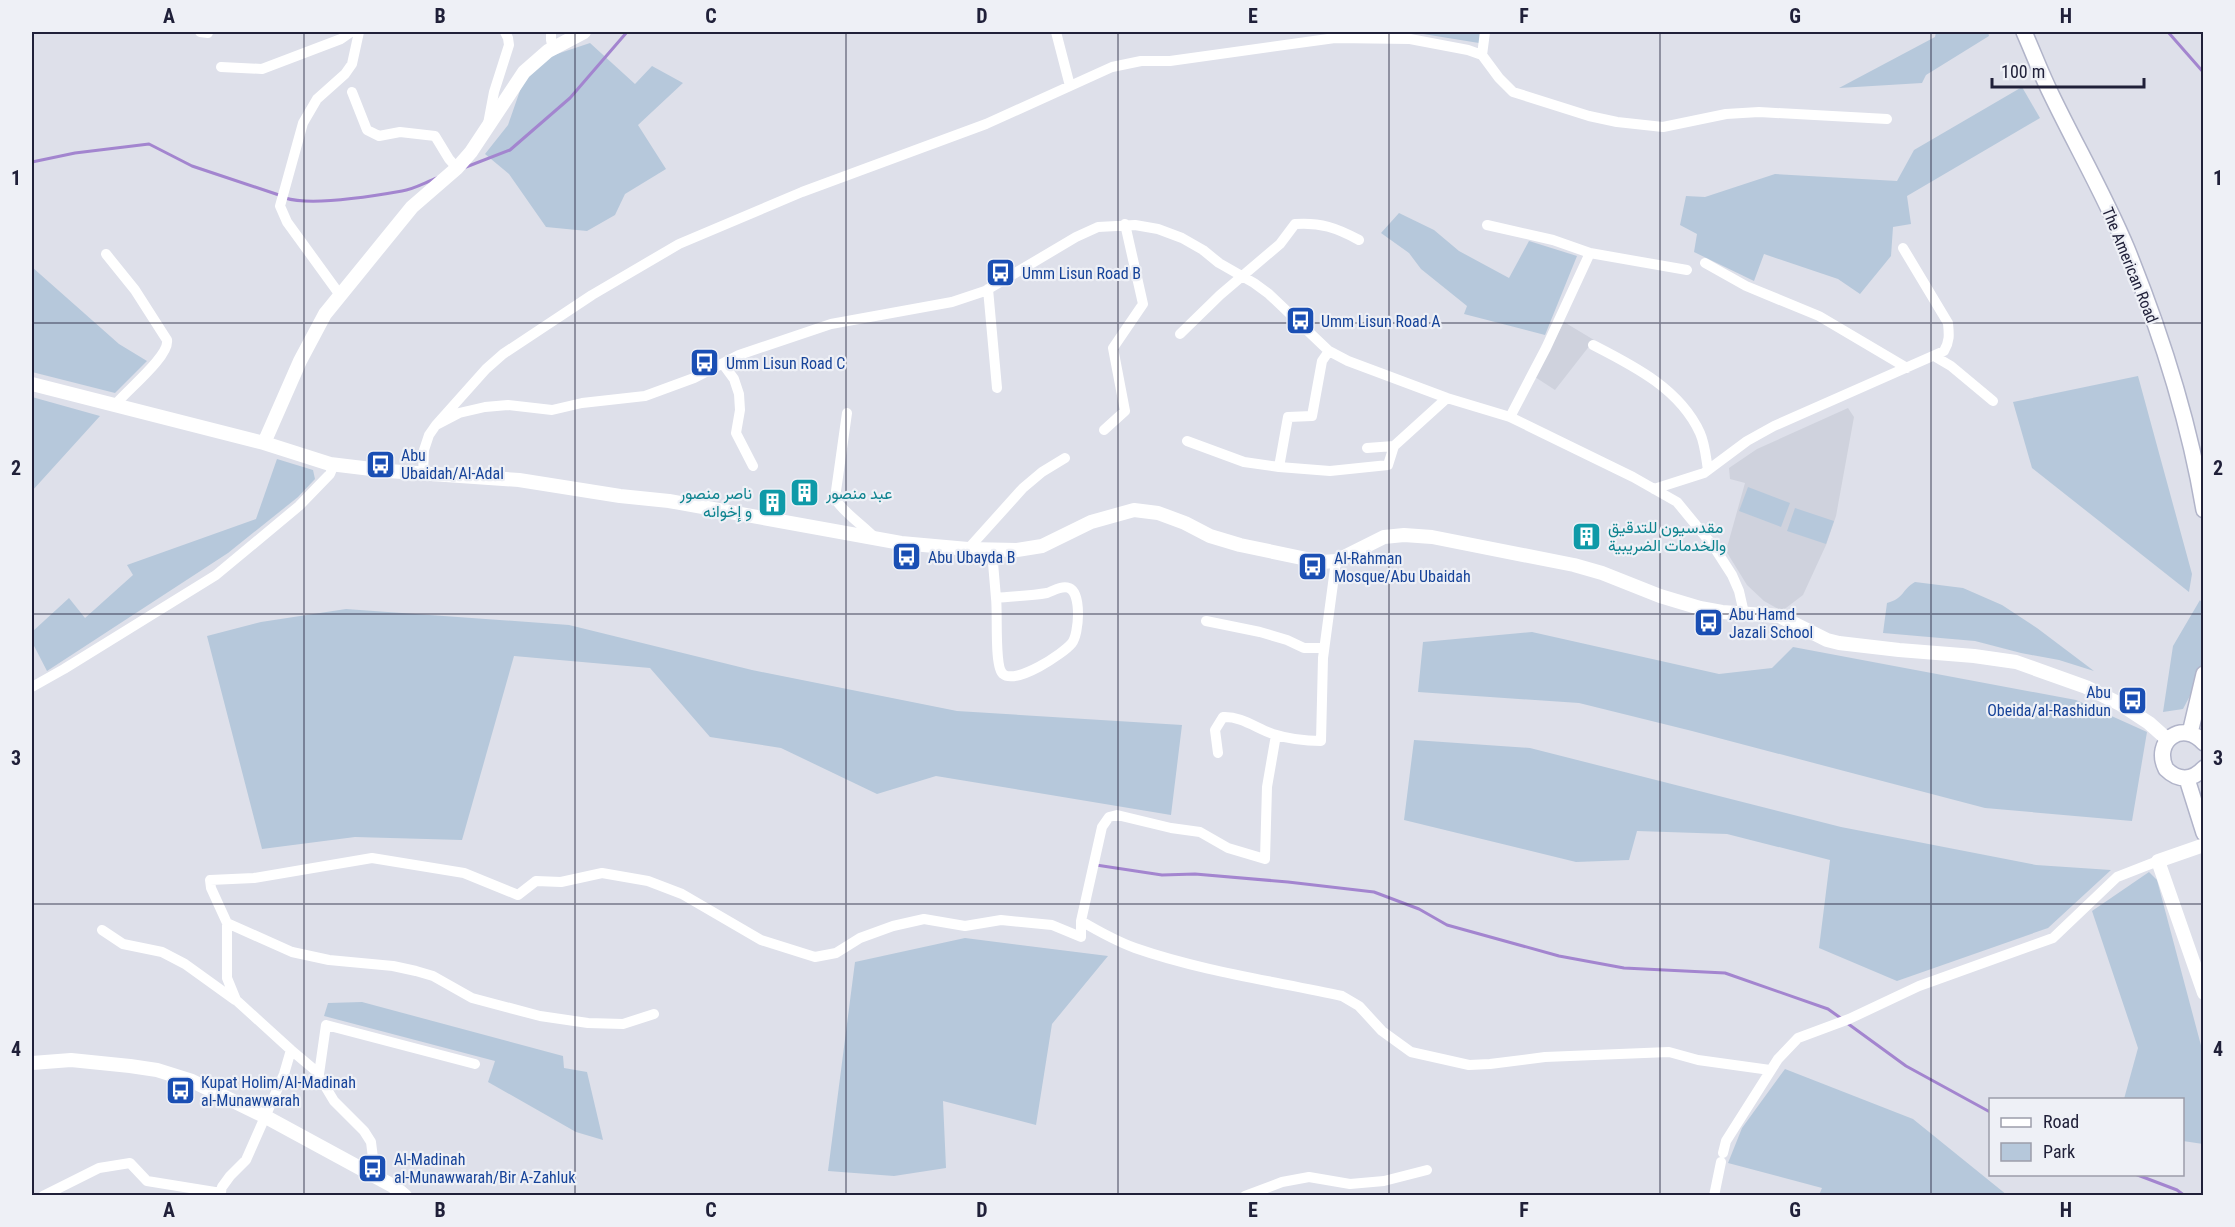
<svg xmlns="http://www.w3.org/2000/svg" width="2235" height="1227" font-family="'Roboto Condensed',Vazirmatn,sans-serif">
<rect width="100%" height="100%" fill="#dee0ea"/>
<!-- built -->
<path fill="#cfd2dd" d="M 1564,322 L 1594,340 L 1555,390 L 1535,377 Z
M 1848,408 L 1854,417 L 1836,516 L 1826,545 L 1803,595 L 1782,611 L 1764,601 L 1747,585 L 1726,551 L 1745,483 L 1730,479 L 1729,468 L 1757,449 Z"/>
<!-- green -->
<path fill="#b6c8db" d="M 1411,32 L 1480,32 L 1479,43 Z
M 1936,32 L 1988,32 L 1989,36 L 1926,75 L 1922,83 L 1839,88 L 1935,37 Z
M 590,43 L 635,84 L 652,66 L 683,83 L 638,125 L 666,169 L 625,194 L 615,215 L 587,231 L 546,227 L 509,174 L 485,154 L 508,125 L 523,82 L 551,56 Z
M 2022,87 L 2040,118 L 1907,196 L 1911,224 L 1893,227 L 1891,256 L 1860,294 L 1838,279 L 1764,254 L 1754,281 L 1694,252 L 1697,234 L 1680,225 L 1686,196 L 1705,197 L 1775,174 L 1897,181 L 1914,150 Z
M 1399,213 L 1434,230 L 1459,251 L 1509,278 L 1529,241 L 1577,256 L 1545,335 L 1464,314 L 1467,306 L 1421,269 L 1409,253 L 1381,233 Z
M 32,267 L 119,344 L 147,361 L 115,393 L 32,372 Z
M 2138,376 L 2192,574 L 2189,592 L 2032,468 L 2013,402 Z
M 32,397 L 100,416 L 32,491 Z
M 277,459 L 313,470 L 315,479 L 298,497 L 228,553 L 47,671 L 32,642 L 32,632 L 69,598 L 85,618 L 133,575 L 127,565 L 256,519 Z
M 1748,487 L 1790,503 L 1781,527 L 1739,511 Z
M 1795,508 L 1834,521 L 1826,544 L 1787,531 Z
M 1915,582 L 1963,588 L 2002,605 L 2037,628 L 2094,671 L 2059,660 L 2021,653 L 1975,641 L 1883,633 L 1887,603 C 1905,598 1901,590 1915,582 Z
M 2200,600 L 2204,606 L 2203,671 L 2183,709 L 2163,712 L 2173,646 Z
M 346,609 L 569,625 L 752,670 L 957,711 L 1182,725 L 1171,815 L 936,776 L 877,794 L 781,748 L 710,737 L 650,668 L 514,656 L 462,840 L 355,837 L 262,849 L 207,636 L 261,622 Z
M 1532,632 L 1719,674 L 1772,668 L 1793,647 L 2076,700 L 2147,732 L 2132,821 L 1985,808 L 1692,731 L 1579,703 L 1418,692 L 1423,642 Z
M 1414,740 L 1530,748 L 1841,827 L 2036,865 L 2111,870 L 2048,928 L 1897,981 L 1819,948 L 1830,860 L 1727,834 L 1637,831 L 1629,860 L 1576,862 L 1404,820 Z
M 2149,872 L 2157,880 L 2203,1053 L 2203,1144 L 2183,1141 L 2182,1100 L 2124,1099 L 2138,1048 L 2092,911 Z
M 965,938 L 1108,956 L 1052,1024 L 1036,1125 L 943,1101 L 946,1168 L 894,1176 L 828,1171 L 855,962 Z
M 362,1002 L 563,1056 L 564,1068 L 587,1072 L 603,1140 L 576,1132 L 488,1082 L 495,1061 L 324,1016 L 328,1003 Z
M 1785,1069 L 1913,1119 L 2007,1195 L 1819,1195 L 1822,1188 L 1728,1163 L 1742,1128 Z"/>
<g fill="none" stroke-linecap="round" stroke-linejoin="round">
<!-- stream -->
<path stroke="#a385cf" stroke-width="3" d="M 2168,32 L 2204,73
M 32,162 L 75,153 L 149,144 L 192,166 L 279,195
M 466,167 L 510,150 L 570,98 L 627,32
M 285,198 C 311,206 374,196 402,191 C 414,189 426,182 437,178
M 1096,865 L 1162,875 L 1195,874 L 1288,882 L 1374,892 L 1419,909 L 1447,925 L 1559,956 L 1624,968 L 1725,973 L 1828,1009 L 1842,1019
M 1847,1023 L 1906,1066 L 1990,1112
M 2135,1174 L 2177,1190 L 2185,1196"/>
<defs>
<path id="secondary" d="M 2024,32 C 2033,52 2041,74 2051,94 C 2076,146 2105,196 2127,249 C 2161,333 2189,420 2204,510
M 2190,733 L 2204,674
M 2204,743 C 2183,719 2152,741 2166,769 C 2178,781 2192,781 2204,768
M 2187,779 L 2204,833"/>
</defs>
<!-- secondary casing -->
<use href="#secondary" stroke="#b1b4c9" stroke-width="18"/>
<!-- minor -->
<path stroke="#fff" stroke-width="10" d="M 200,32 L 208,33
M 551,32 L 551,40 L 553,49
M 1056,32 L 1070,86
M 1482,55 L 1485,32
M 221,67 L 262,69 L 341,39 L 351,32
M 352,92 L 367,130 L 379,136 L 400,132 L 435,136 L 449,159 L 457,168
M 488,124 L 494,92 L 509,45 L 508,38 L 505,32
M 1487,225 L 1553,240 L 1590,253 L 1546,348 L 1510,417
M 1590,253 L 1687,270
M 106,254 L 135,290 L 167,340 C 170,356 126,391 114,406
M 1705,263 L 1746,286 L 1819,316 L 1907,368
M 988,289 L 997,388
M 340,295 L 287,222 L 280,206 L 303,123 L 317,99 L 345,74 L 352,64 L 359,32
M 1180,334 L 1220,295 L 1280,244 L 1295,224 C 1320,222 1337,228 1359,240
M 1593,345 C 1634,366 1680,389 1700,433 C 1705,444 1706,458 1708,470
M 1934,356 L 1951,366 L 1993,401
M 723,364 L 734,379 L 739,394 L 740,410 L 736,433 L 753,466
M 847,413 L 836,491 C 836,491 837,500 837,501 C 840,509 867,529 876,539
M 436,425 L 486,369 L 503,354 L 592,295 L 679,244 L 802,192 L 986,124 L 1112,67 L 1141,61 L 1170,61 L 1335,38 L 1410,39 L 1468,50 L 1482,55 L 1499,78 L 1513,92 L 1589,116 L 1617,122 L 1663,127 L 1726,114 L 1759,112 L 1887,119
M 1104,430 L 1125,411 L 1113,348 L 1143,304 L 1125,224
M 1187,441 L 1244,462 L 1279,467 L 1330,471 L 1388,465 L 1394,446
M 1367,448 L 1394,446 L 1447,398
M 1279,467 L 1288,417 L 1312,416 L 1322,361 L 1329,351
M 423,474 L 424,450 L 429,435 L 436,425 L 459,413 L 485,407 L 508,405 L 552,410 L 582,403 L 645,396 L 694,378 L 739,355 L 831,324 L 952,302 L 985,291 L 1076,237 L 1098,227 L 1135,225 L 1158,229 L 1182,238 L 1203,250 L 1219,263 L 1254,283 L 1269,294 L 1329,351 L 1348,361 L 1447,398 L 1510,417 L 1633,477 L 1677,502 L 1714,547 L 1732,575 L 1739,591 L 1744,613
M 1654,489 L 1704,473 L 1747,441 L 1774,426 L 1944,351 C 1950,341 1949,334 1948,323 L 1903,248
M 968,549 L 1023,488 L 1042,472 L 1065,458
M 992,551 L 996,598 C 1013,596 1030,596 1047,593 C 1053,591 1062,585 1069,588 C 1082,593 1079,634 1072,643 C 1063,654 1016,685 1003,674 C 994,667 998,613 996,598
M 1206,621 L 1260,632 L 1287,640 L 1304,648 L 1324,648
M 32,687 L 64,669 L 216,575 L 299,506 L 330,474 L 334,464
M 1276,735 L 1267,787 L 1265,859 L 1228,848 L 1200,832 L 1171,828 L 1117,815 L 1109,817 L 1102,827 L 1081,921 C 1098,931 1116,941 1135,948 C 1201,971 1273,981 1342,996 L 1359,1006 L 1382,1031 L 1411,1052 L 1469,1065 L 1490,1064 L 1545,1057 L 1669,1052 L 1698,1060 L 1770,1070
M 1218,753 L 1215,730 L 1223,717 C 1241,716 1256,728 1273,734 C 1289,739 1305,741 1321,741 L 1323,658 L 1336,561
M 102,930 L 123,944 L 162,952 L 185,964 L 235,1000
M 654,1014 L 623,1024 L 588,1023 L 540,1016 L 472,998 L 433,976 L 416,971 L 393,966 L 329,960 L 292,952 L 227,923 L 211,888 L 210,880 L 254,878 L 372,858 L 464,873 L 518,895 L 536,881 L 561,882 L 602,873 L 648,881 L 682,894 L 761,940 L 815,957 L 836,953 L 860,938 L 893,926 L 924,919 L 965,926 L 1001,920 L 1052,925 L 1081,937 L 1081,921
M 291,1050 L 316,1071 L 334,1101 L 364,1131 L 371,1142 L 373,1158 L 367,1172
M 319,1074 L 326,1025 L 475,1064
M 1723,1153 L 1726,1141 L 1778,1059 L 1798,1038 L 1849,1019 L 1919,986 L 2053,938 L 2117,877 L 2158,861
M 43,1196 L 99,1168 L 130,1163 L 147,1181 L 221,1193
M 220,1196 L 222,1187 L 230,1176 L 246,1160 L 284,1074 L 291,1050 L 236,1000 L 227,978 L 227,923
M 1245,1196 L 1282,1182 L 1309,1177 L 1350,1184 L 1384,1181 L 1427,1170
M 1714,1196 L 1721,1162"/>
<!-- tertiary -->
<path stroke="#fff" stroke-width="14" d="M 32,384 L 264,443 L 330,464 L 388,471 L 519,480 L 620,496 L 669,501 L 901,543 L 968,549 L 1017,550 L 1042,546 L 1091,522 L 1134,510 L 1158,513 L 1185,523 L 1210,536 L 1240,545 L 1321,562 L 1336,561 L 1384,537 L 1404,535 L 1432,537 L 1574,565 L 1602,573 L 1660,596 L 1700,608 L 1722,612 L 1779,616 L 1827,640 L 1839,643 L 1899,650 L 1974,656 L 2016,662 L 2086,687 L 2120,704 L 2149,723 L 2168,740
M 264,443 L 300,361 L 325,314 L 412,207 L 457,168 L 471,152 L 524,72 L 548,51 L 584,32
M 2204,845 L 2158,861 L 2204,993
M 32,1063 L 71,1060 L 130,1066 L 157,1070 L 192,1081 L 266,1117 L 393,1186 L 405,1196"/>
<!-- secondary -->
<use href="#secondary" stroke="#fff" stroke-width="15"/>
</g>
<!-- grid -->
<path fill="none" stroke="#202039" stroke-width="1.5" stroke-opacity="0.55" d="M 304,32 L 304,1196M 575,32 L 575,1196M 846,32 L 846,1196M 1118,32 L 1118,1196M 1389,32 L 1389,1196M 1660,32 L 1660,1196M 1931,32 L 1931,1196M 32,323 L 2204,323M 32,614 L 2204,614M 32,904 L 2204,904"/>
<!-- icons -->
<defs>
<symbol id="bus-square" viewBox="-11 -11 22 22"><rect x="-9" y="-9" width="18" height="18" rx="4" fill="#1a4fb4" stroke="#eef0f6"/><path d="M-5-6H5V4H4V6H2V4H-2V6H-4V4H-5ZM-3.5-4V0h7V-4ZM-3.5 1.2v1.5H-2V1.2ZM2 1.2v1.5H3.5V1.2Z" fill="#fff"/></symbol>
<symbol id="building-square" viewBox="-11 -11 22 22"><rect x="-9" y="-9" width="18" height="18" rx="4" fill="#0f9aa8" stroke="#eef0f6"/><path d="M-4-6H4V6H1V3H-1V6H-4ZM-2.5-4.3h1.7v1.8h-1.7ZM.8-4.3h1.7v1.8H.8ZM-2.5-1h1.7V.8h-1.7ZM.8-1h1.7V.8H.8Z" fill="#fff"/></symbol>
</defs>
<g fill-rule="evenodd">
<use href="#bus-square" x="984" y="256" width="33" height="33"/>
<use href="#bus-square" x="1284" y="304" width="33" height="33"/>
<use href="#bus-square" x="688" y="346" width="33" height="33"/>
<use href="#bus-square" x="364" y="448" width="33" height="33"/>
<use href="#building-square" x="788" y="476" width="33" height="33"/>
<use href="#building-square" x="756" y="486" width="33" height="33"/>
<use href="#building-square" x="1570" y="520" width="33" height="33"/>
<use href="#bus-square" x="890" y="540" width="33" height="33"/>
<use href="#bus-square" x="1296" y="550" width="33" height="33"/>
<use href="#bus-square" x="1692" y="606" width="33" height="33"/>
<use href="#bus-square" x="2116" y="684" width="33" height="33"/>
<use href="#bus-square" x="164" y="1074" width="33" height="33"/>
<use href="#bus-square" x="356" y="1152" width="33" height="33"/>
</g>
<g text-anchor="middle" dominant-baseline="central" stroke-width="4.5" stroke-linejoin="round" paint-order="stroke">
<!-- street labels -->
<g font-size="16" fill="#202039" stroke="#eef0f6">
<text transform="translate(2130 265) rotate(68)">The American Road</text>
</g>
<!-- transit labels -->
<g font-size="16" fill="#164399" stroke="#eef0f6" text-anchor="start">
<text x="1022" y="273">Umm Lisun Road B</text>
<text x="1321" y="321">Umm Lisun Road A</text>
<text x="726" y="363">Umm Lisun Road C</text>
<text x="401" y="455">Abu<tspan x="401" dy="18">Ubaidah/Al-Adal</tspan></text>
<text x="928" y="557">Abu Ubayda B</text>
<text x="1334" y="558">Al-Rahman<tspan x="1334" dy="18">Mosque/Abu Ubaidah</tspan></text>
<text x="1729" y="614">Abu Hamd<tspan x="1729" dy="18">Jazali School</tspan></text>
<text x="2111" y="692" text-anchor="end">Abu<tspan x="2111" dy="18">Obeida/al-Rashidun</tspan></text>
<text x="201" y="1082">Kupat Holim/Al-Madinah<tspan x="201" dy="18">al-Munawwarah</tspan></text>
<text x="394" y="1159">Al-Madinah<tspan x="394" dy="18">al-Munawwarah/Bir A-Zahluk</tspan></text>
</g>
<!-- culture labels -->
<g font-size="16" fill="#0d838f" stroke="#eef0f6" text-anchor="start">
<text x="752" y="493" text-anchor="end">ناصر منصور<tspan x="752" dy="18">و إخوانه</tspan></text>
<text x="826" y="493">عبد منصور</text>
<text x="1608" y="527">مقدسيون للتدقيق<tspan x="1608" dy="18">والخدمات الضريبية</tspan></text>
</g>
</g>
<!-- border -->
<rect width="2235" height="1227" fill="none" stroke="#eef0f6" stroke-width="66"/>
<!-- legend -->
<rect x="1989" y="1098" width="195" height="78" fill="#eef0f6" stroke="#9c9daa" stroke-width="1.5"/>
<rect x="2001" y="1118" width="30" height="9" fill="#ffffff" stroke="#9c9daa" stroke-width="1.5"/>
<text x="2043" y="1128" font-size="18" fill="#202039">Road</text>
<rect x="2001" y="1143" width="30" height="18" fill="#b6c8db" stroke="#9c9daa" stroke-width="1.5"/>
<text x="2043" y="1158" font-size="18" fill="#202039">Park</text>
<!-- scale -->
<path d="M1992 78v9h152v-9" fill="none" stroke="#202039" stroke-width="3"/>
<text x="2001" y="78" font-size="18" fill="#202039" stroke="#eef0f6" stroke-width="4.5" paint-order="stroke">100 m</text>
<rect x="33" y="33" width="2169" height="1161" fill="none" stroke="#202039" stroke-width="2"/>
<g font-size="20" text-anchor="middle" font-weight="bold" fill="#202039">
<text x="169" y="23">A</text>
<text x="440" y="23">B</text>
<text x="711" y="23">C</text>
<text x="982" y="23">D</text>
<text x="1253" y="23">E</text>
<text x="1524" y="23">F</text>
<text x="1795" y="23">G</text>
<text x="2066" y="23">H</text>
<text x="16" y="185">1</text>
<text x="2218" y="185">1</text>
<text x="16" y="475">2</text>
<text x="2218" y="475">2</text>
<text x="16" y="765">3</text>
<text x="2218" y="765">3</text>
<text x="16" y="1056">4</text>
<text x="2218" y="1056">4</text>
<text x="169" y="1217">A</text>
<text x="440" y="1217">B</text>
<text x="711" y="1217">C</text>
<text x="982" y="1217">D</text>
<text x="1253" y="1217">E</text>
<text x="1524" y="1217">F</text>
<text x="1795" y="1217">G</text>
<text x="2066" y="1217">H</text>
</g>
</svg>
